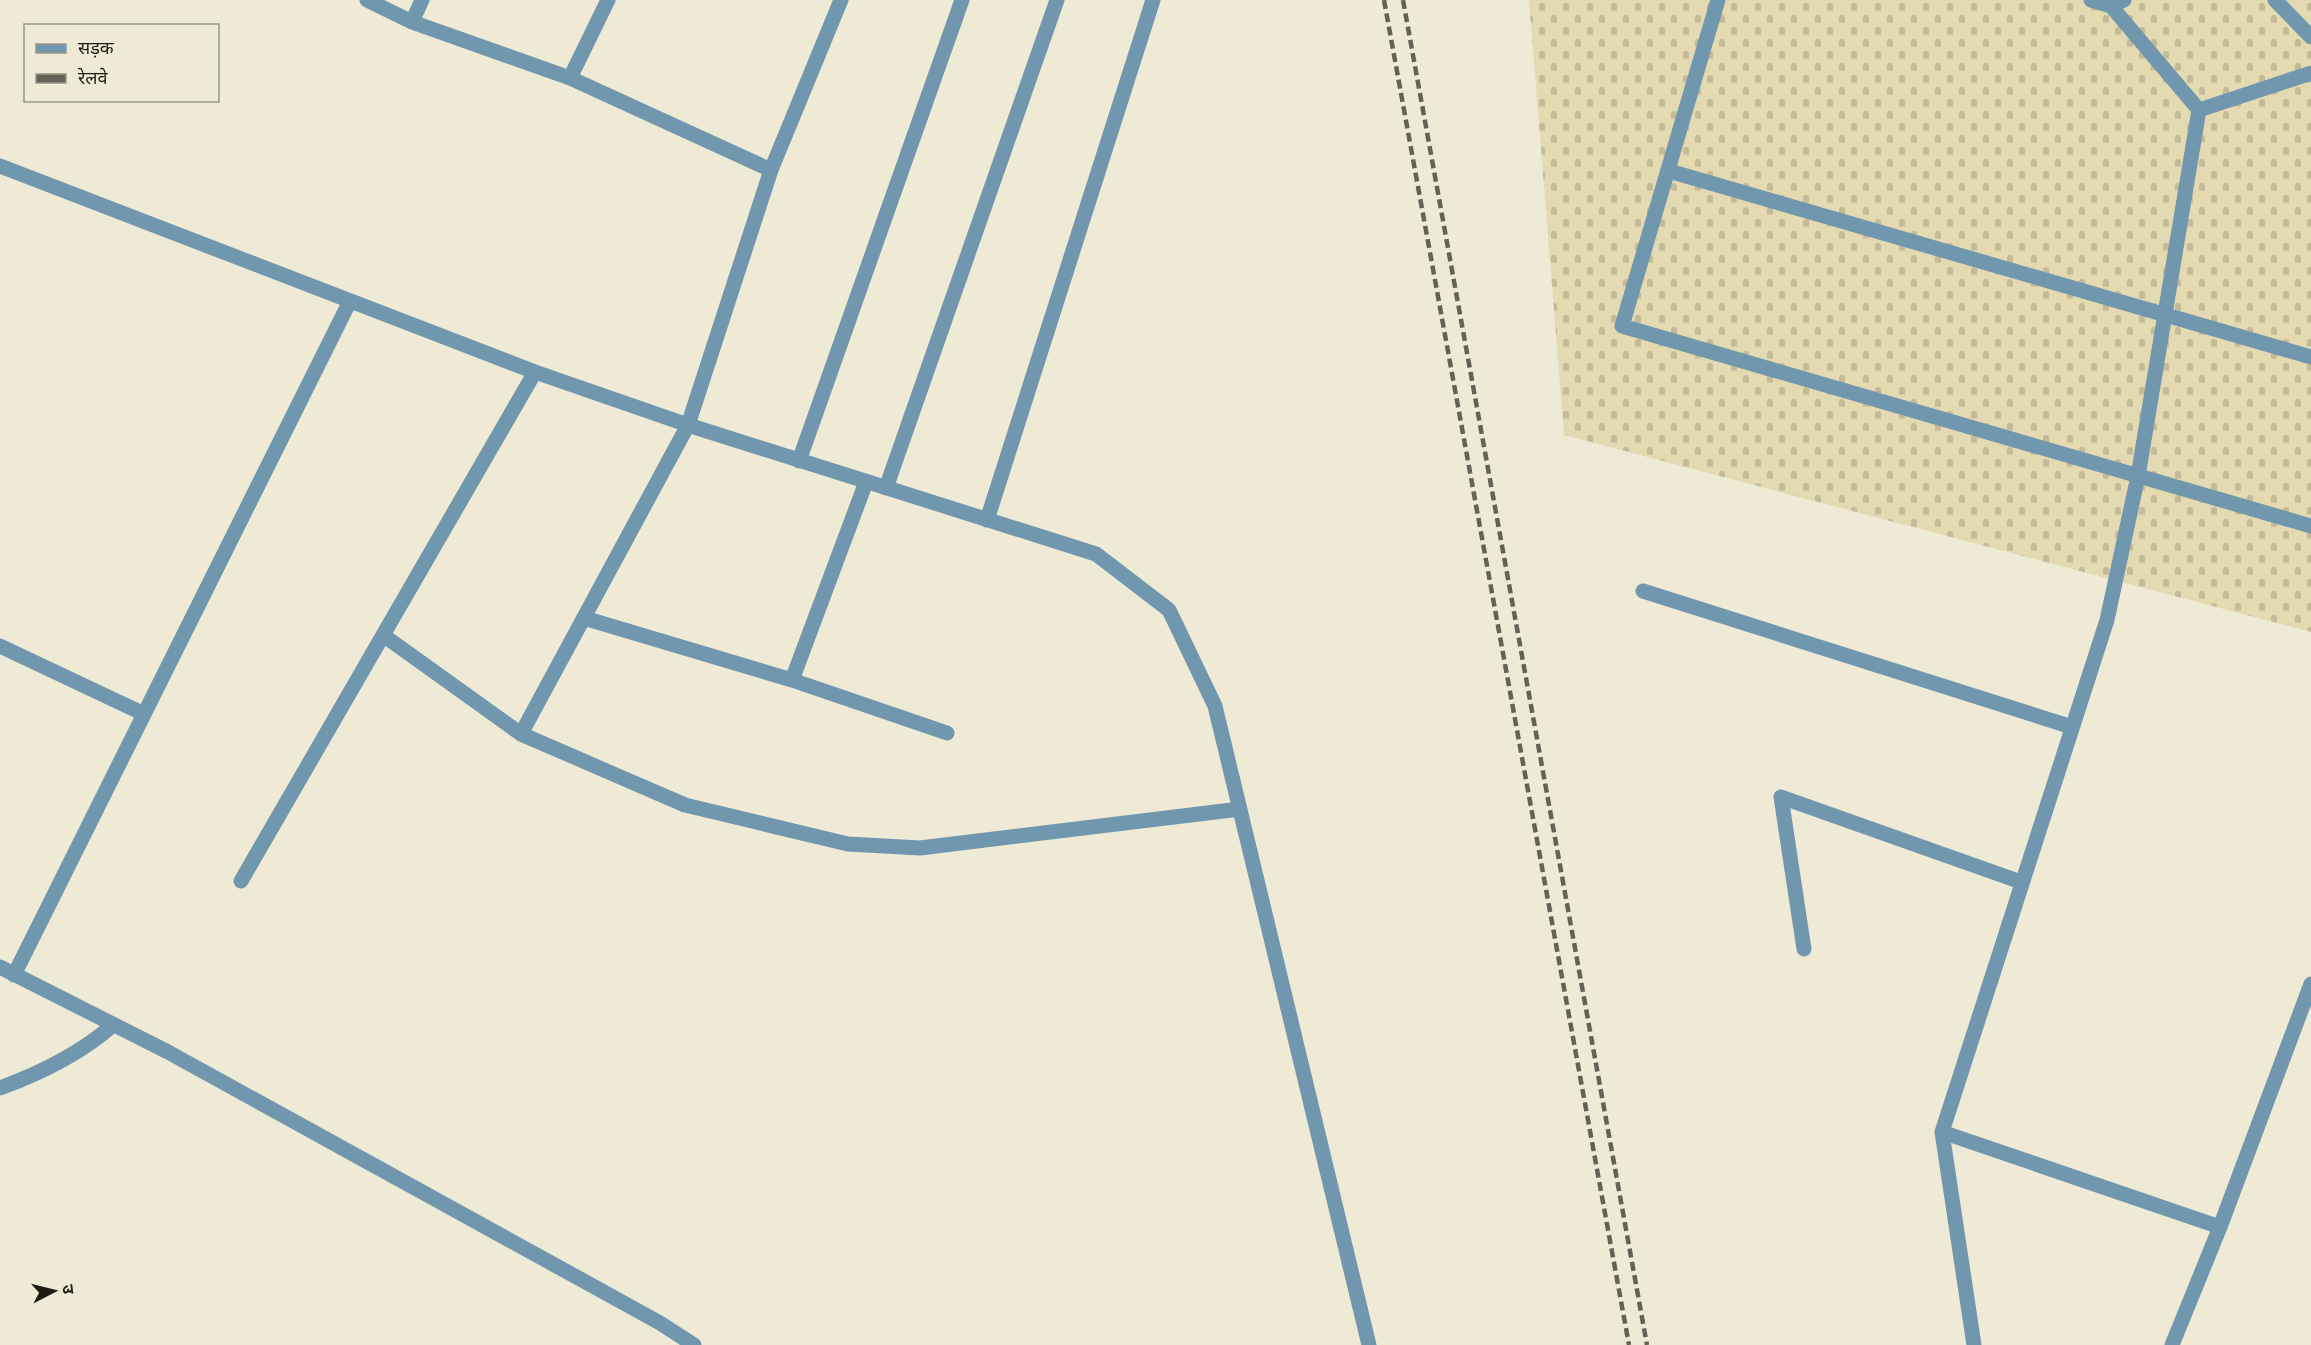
<svg xmlns="http://www.w3.org/2000/svg" width="2311" height="1345" font-family="Signika,'Noto Sans Devanagari',sans-serif">
<defs>
<pattern id="cemetery-stones" width="16" height="16" patternUnits="userSpaceOnUse" patternTransform="scale(1.5)"><rect width="16" height="16" fill="#e4dab2"/><path d="M2 7V4a2 2 0 0 1 4 0v3zM10 15v-3a2 2 0 0 1 4 0v3z" fill="#c3ba98"/></pattern>
</defs>
<rect width="100%" height="100%" fill="#efead5"/>
<!-- cemetery -->
<path fill="url(#cemetery-stones)" d="M 1529,0 L 2311,0 L 2311,632 L 1564,435 Z"/>
<g fill="none" stroke-linecap="round" stroke-linejoin="round">
<!-- street -->
<path stroke="#7197ae" stroke-width="15" d="M 367,0 L 412,22 L 570,78 L 771,170
M 1718,0 L 1622,326 L 2311,526
M 2091,0 L 2111,6
M 2275,0 L 2311,37
M 412,22 L 422,0
M 570,78 L 608,0
M 2199,110 L 2311,73
M 0,166 L 535,372 L 688,425 L 1096,554 L 1169,610 L 1215,706 L 1369,1345
M 1669,171 L 2311,357
M 799,461 L 962,0
M 886,488 L 1057,0
M 987,520 L 1153,0
M 1643,591 L 2072,727
M 584,618 L 792,680 L 947,733
M 383,635 L 521,734 L 685,805 L 848,844 L 920,848 L 1240,809
M 0,646 L 144,714
M 792,680 L 866,482
M 521,734 L 688,425 L 771,170 L 841,0
M 241,881 L 535,372
M 1804,949 L 1781,797 L 2021,882
M 0,967 L 168,1052 L 660,1323 L 694,1345
M 14,975 L 350,301
M 0,1088 C 41,1073 80,1054 113,1025
M 1942,1132 L 2220,1227
M 1974,1345 L 1942,1132 L 2107,620 L 2138,476 L 2199,110 L 2111,6 L 2124,0
M 2172,1345 L 2220,1227 L 2311,984"/>
<!-- rail -->
<path stroke="#646156" stroke-width="4.5" stroke-dasharray="9 4.5" stroke-linecap="butt" d="M 1384,0 L 1629,1345
M 1403,0 L 1647,1345"/>
</g>
<!-- legend -->
<rect x="24" y="24" width="195" height="78" fill="#efead5" stroke="#9b9788" stroke-width="1.5"/>
<rect x="36" y="44" width="30" height="9" fill="#7197ae" stroke="#9b9788" stroke-width="1.5"/>
<text x="78" y="54" font-size="18" fill="#1d1b14">सड़क</text>
<rect x="36" y="74" width="30" height="9" fill="#646156" stroke="#9b9788" stroke-width="1.5"/>
<text x="78" y="84" font-size="18" fill="#1d1b14">रेलवे</text>
<!-- north arrow -->
<g transform="translate(54 1291) rotate(83)" stroke="#efead5" stroke-width="4.5" paint-order="stroke">
<path d="M0-4.5L10 22L0 15L-10 22Z" fill="#1d1b14"/>
<text y="-9" font-size="16" font-weight="bold" text-anchor="middle" fill="#1d1b14">उ</text>
</g>
</svg>
